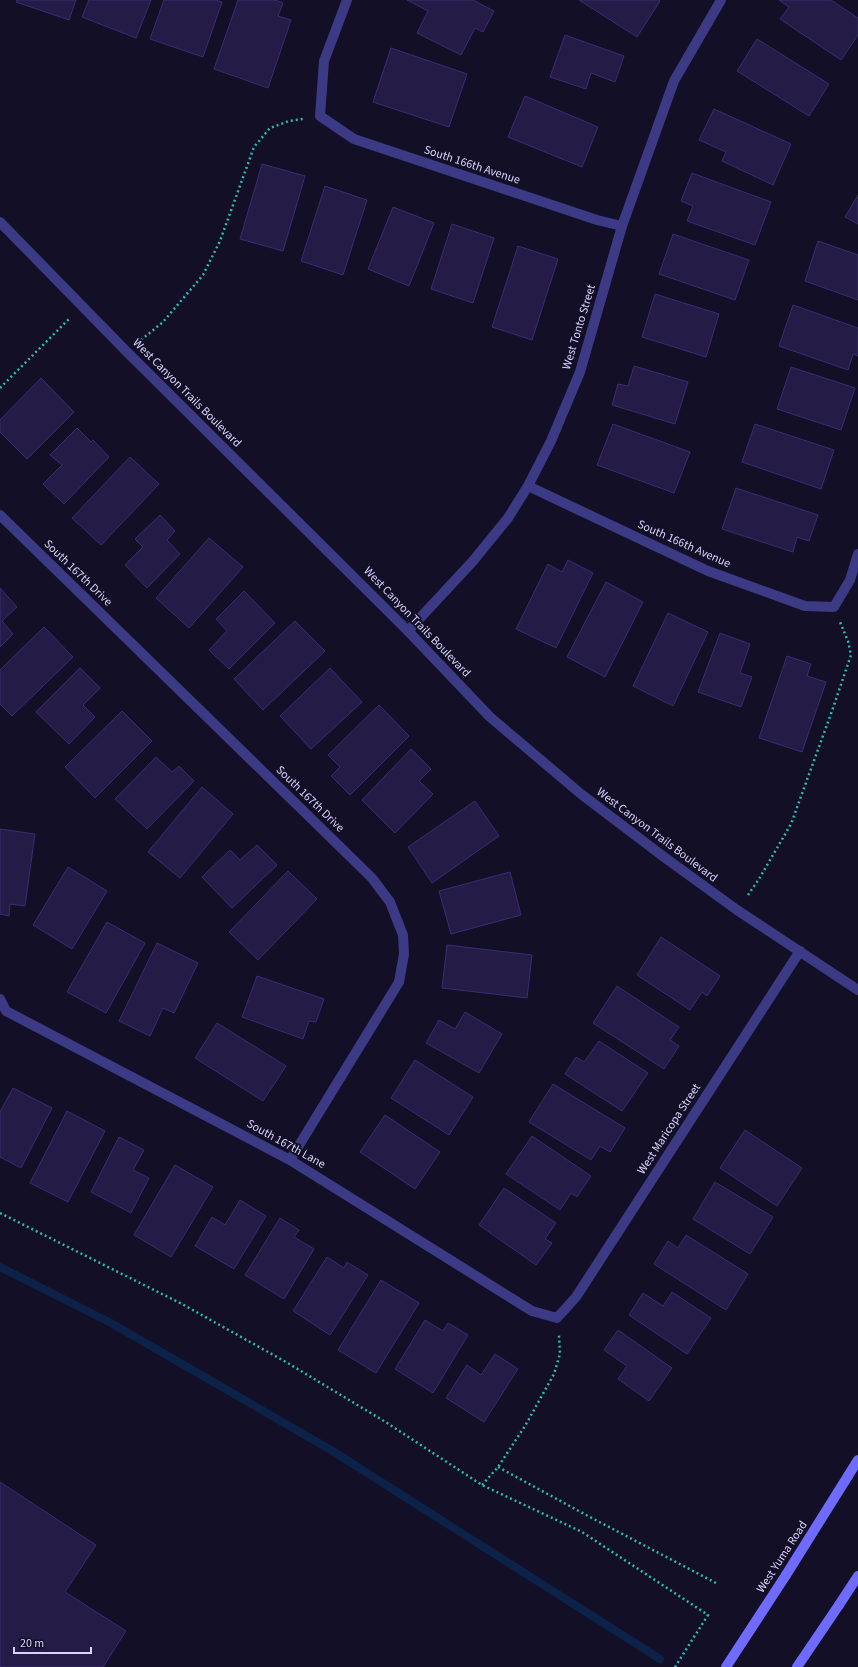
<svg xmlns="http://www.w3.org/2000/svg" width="858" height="1667" font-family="'Source Sans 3',sans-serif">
<rect width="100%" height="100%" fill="#130f26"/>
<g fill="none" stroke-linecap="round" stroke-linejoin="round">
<!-- stream -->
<path stroke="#0c2248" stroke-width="8" d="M 0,1267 L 111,1323 L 331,1450 L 660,1659"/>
</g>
<!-- building -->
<path fill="#241b47" stroke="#3b2d73" d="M 17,0 L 76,0 L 69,20 L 16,2 Z
M 89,0 L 151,0 L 136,38 L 82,17 Z
M 164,0 L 216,0 L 222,2 L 203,57 L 150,39 Z
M 238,0 L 275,0 L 283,3 L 278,16 L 291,20 L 268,88 L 214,69 Z
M 407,0 L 473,0 L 494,11 L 483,32 L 475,28 L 461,55 L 417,33 L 428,11 Z
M 579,0 L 659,0 L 660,1 L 637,37 Z
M 779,0 L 831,0 L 858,18 L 858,35 L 841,60 L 780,19 L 789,7 Z
M 565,35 L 624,56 L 615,82 L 591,73 L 586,89 L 550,77 Z
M 757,39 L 829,84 L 809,116 L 737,71 Z
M 391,48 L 467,74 L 449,127 L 373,102 Z
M 525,96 L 598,127 L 582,167 L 508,137 Z
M 714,109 L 791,144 L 773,185 L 722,161 L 726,152 L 699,140 Z
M 262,164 L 305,176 L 283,251 L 240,239 Z
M 692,173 L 771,202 L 755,245 L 687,221 L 693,206 L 681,201 Z
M 325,186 L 367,200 L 343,275 L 301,261 Z
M 858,195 L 858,224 L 845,217 Z
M 393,207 L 434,223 L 409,286 L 368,269 Z
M 452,224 L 494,238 L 473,303 L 431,289 Z
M 673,234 L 749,260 L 735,300 L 659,274 Z
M 818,241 L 858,255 L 858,300 L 805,281 Z
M 518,246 L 558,259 L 532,340 L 492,327 Z
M 655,294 L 719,314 L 706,357 L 642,337 Z
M 793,305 L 858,328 L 858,356 L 853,354 L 848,370 L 779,346 Z
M 634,366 L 688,382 L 675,424 L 612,405 L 618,384 L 628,386 Z
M 791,367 L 855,388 L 841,430 L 777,409 Z
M 41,378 L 74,412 L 27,459 L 0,432 L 0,420 Z
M 613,424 L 690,452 L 674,493 L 597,465 Z
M 755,424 L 834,450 L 821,489 L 742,462 Z
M 77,428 L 91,442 L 93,440 L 109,457 L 64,504 L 43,484 L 62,465 L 50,455 Z
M 130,457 L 159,484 L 101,545 L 72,518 Z
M 736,488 L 818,515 L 809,541 L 797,537 L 793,552 L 722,529 Z
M 160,515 L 175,531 L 167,540 L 180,554 L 147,588 L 125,565 L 143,547 L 135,539 Z
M 209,538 L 243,567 L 189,628 L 156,598 Z
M 568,560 L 593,573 L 556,648 L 516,629 L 548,564 L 562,572 Z
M 606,582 L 643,602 L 605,677 L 567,657 Z
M 0,588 L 17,607 L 2,621 L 13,634 L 0,647 Z
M 244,591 L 275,623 L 229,669 L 209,650 L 227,631 L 216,619 Z
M 668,613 L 708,632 L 673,706 L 633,686 Z
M 295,621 L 325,651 L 263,710 L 234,679 Z
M 44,627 L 73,657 L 12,716 L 0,704 L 0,670 Z
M 720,633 L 750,644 L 740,673 L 752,677 L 741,707 L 698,692 Z
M 787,656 L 811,664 L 807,676 L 826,682 L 802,752 L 759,738 Z
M 80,668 L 100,688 L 83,705 L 95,717 L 69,744 L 36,712 Z
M 330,668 L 362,702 L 311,749 L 280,716 Z
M 379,705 L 409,736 L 350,795 L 331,776 L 340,767 L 328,755 Z
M 122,711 L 152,741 L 95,798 L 65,767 Z
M 411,749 L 431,769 L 419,781 L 433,794 L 395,833 L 362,800 Z
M 156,757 L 172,772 L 179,766 L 194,781 L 147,829 L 115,799 Z
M 202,787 L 233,814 L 180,878 L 148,852 Z
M 475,801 L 499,836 L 432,883 L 408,847 Z
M 0,829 L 35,834 L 25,906 L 10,904 L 9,916 L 0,914 Z
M 257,845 L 277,865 L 232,908 L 202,877 L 230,850 L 240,860 Z
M 68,867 L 107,891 L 72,949 L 33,925 Z
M 288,871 L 317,899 L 258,960 L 229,932 Z
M 510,872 L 521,915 L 451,934 L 439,891 Z
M 107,922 L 145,943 L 106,1013 L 67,992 Z
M 661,937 L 720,976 L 707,996 L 702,992 L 690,1010 L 637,975 Z
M 157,943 L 198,963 L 174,1013 L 163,1008 L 150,1036 L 119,1021 Z
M 447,945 L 532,955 L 527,998 L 442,988 Z
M 257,976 L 324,999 L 316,1022 L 309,1021 L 303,1039 L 242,1017 Z
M 617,986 L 679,1027 L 670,1040 L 679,1046 L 664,1069 L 593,1023 Z
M 465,1012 L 502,1034 L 479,1073 L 426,1043 L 439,1020 L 455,1029 Z
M 217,1023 L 286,1066 L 263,1101 L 195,1058 Z
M 599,1041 L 648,1073 L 622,1111 L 565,1074 L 576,1057 L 584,1062 Z
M 415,1060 L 473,1097 L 449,1135 L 391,1098 Z
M 553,1084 L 625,1128 L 610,1152 L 600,1146 L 591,1160 L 529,1122 Z
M 13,1088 L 52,1108 L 21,1168 L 0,1157 L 0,1112 Z
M 67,1111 L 105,1131 L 68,1202 L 30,1183 Z
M 385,1115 L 440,1152 L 415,1189 L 360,1152 Z
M 745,1130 L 802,1168 L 777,1206 L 720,1168 Z
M 532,1136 L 591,1176 L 577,1197 L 571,1193 L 560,1210 L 506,1174 Z
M 119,1137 L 144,1150 L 133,1170 L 149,1178 L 131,1213 L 91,1192 Z
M 175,1165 L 213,1187 L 171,1257 L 134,1235 Z
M 715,1182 L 773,1217 L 750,1254 L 693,1219 Z
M 504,1188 L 556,1223 L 545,1239 L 552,1243 L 536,1265 L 479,1225 Z
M 240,1200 L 266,1216 L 234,1269 L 195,1246 L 212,1217 L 225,1225 Z
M 280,1218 L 299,1230 L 294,1237 L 314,1249 L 284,1299 L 245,1275 Z
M 686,1235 L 748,1274 L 726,1310 L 654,1264 L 668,1241 L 678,1248 Z
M 327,1257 L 344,1268 L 347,1262 L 368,1275 L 330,1335 L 293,1311 Z
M 381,1280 L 419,1303 L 376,1373 L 338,1350 Z
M 672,1292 L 711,1318 L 687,1354 L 629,1315 L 643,1293 L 663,1306 Z
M 425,1320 L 443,1331 L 448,1323 L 468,1335 L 433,1393 L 395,1369 Z
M 618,1330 L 672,1368 L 649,1401 L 618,1379 L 627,1366 L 604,1350 Z
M 495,1354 L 518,1369 L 484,1422 L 446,1398 L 467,1365 L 481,1375 Z
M 0,1482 L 96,1545 L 65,1592 L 126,1631 L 103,1667 L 0,1667 Z"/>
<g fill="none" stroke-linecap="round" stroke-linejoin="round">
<!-- path -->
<path stroke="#2fb8b0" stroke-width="2.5" stroke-dasharray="2 3" stroke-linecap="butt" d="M 141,340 L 163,322 L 203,275 L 220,241 L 254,147 L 270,128 L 289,121 L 303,119
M 0,388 L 70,318
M 748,895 L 759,879 L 791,824 L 832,711 L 851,655 L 848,641 L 840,622
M 0,1213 L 182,1304 L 286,1362 L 384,1421 L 482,1485 L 582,1532 L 708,1615 L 675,1667
M 498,1467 L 588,1516 L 716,1583
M 482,1485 L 498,1467 L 525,1426 L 554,1374 L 560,1354 L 559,1335"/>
<!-- minor -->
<path stroke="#3d3a85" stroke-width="10" d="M 347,0 L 324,61 L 320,116 L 354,139 L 597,220 L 622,226
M 528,486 L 708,571 L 805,606 L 834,607 L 850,580 L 858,554
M 0,515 L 372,878 L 390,902 L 403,935 L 404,954 L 399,982 L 290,1160
M 408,631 L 473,561 L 508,518 L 528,486 L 551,441 L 580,372 L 622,226 L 674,81 L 721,0
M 0,999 L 6,1011 L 290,1160 L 532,1311 L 557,1318 L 576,1297 L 800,951"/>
<!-- tertiary -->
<path stroke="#3d3a85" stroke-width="10" d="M 0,222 L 127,352 L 408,631 L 490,717 L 581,794 L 664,857 L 737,910 L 858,990"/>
<!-- secondary -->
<path stroke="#6f6bff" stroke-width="10" d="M 786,1575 L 858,1460
M 839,1605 L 858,1576"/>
<!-- secondary-bridge -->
<path stroke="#6f6bff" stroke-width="10" d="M 726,1667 L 786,1575
M 797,1667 L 839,1605"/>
</g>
<g text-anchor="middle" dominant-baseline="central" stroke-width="4" stroke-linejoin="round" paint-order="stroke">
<!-- street labels -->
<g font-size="12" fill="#d9d4ff" stroke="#130f26">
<text transform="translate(472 165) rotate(18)">South 166th Avenue</text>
<text transform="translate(579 327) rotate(-73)">West Tonto Street</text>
<text transform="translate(187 393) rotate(45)">West Canyon Trails Boulevard</text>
<text transform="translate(684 544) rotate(24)">South 166th Avenue</text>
<text transform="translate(78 573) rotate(44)">South 167th Drive</text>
<text transform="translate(417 622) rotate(46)">West Canyon Trails Boulevard</text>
<text transform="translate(310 799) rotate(44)">South 167th Drive</text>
<text transform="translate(657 835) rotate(37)">West Canyon Trails Boulevard</text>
<text transform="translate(669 1129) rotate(-57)">West Maricopa Street</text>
<text transform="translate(286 1144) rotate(29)">South 167th Lane</text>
<text transform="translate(782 1557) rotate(-57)">West Yuma Road</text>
</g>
</g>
<!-- scale -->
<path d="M14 1647v6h77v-6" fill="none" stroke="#d9d4ff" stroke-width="2"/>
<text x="20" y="1647" font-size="12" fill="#d9d4ff" stroke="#130f26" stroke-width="3" paint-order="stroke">20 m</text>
</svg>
